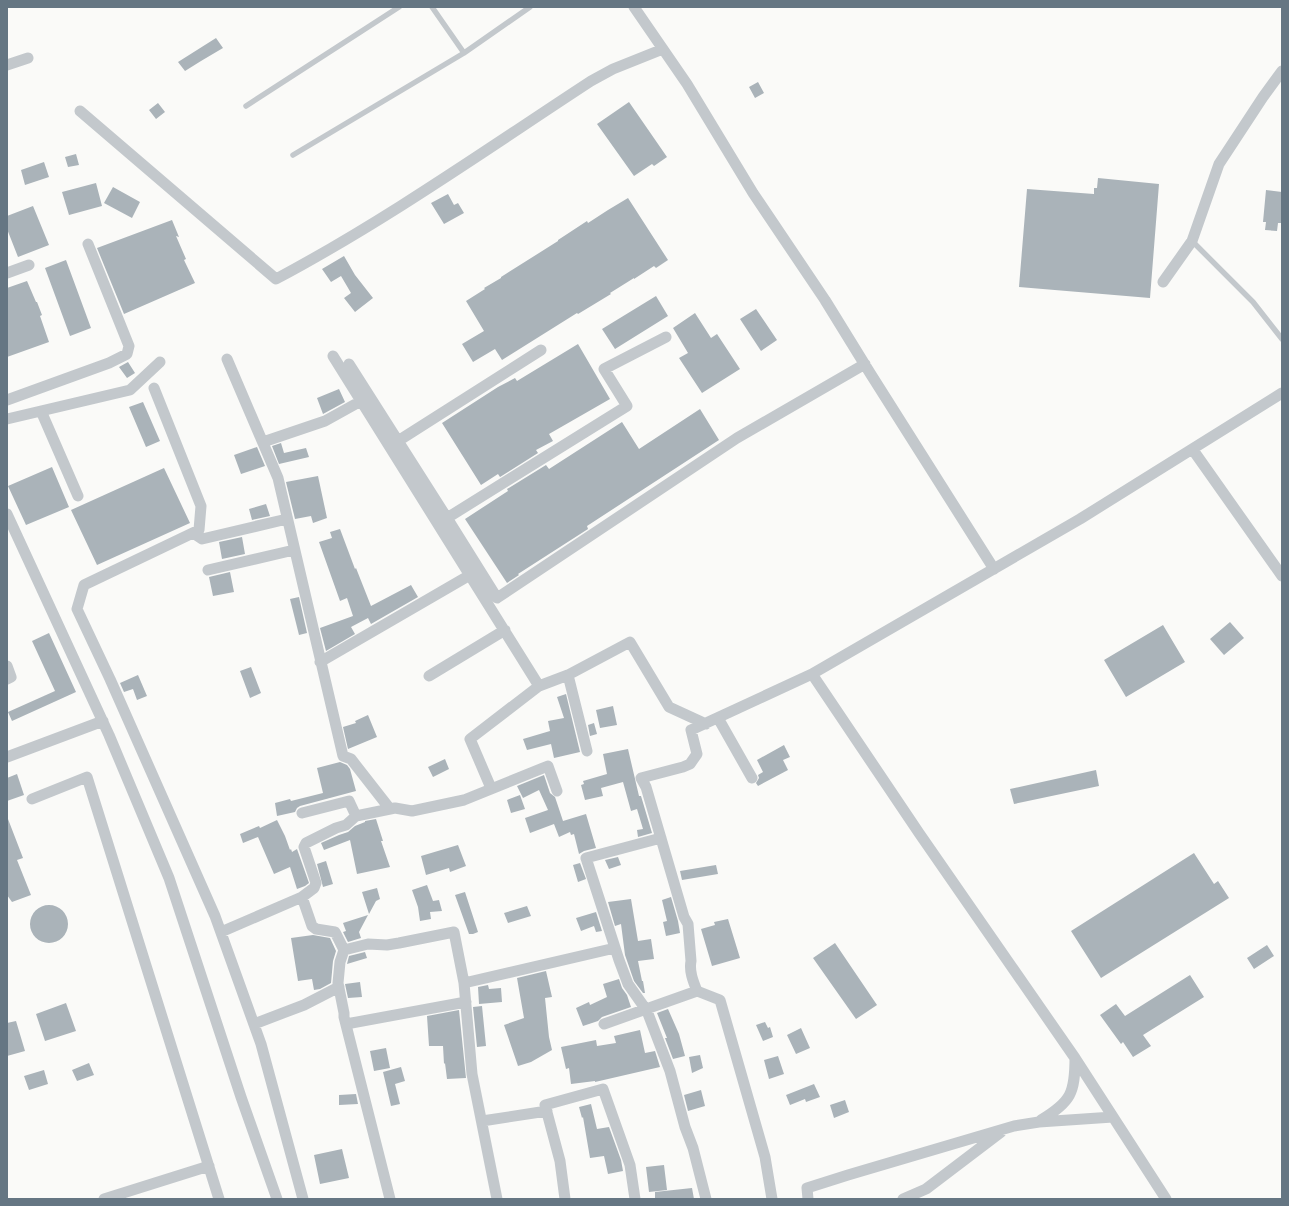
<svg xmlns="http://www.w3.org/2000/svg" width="1289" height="1206" font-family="'Space Grotesk',sans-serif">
<rect width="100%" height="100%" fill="#fafaf8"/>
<!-- building -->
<path fill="#aab3b9" d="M 216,38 L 223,48 L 201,61 L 185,71 L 178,62 Z
M 758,82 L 764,93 L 755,98 L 749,87 Z
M 629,102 L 667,157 L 654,166 L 652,164 L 634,176 L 597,124 Z
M 158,103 L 165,112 L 156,119 L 149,110 Z
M 76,154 L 79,165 L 68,167 L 65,157 Z
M 44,162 L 49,177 L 25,185 L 21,170 Z
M 1098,178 L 1159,184 L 1150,298 L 1019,287 L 1027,189 L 1094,194 L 1094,188 L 1097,188 Z
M 96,183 L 102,206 L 69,215 L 62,192 Z
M 113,187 L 140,202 L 132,218 L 104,203 Z
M 1266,190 L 1282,192 L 1282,223 L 1278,223 L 1277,231 L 1265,230 L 1266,222 L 1263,222 Z
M 448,194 L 454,205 L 458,203 L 464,213 L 444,224 L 431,203 Z
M 628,198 L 668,260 L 656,268 L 654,266 L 634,279 L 634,278 L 610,293 L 611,294 L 578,314 L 577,313 L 502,360 L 495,349 L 473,362 L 462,344 L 484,331 L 466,301 L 485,289 L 484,288 L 501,278 L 501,277 L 558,241 L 558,240 L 587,221 L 588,223 L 608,210 Z
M 33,206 L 49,245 L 18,257 L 7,229 L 7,216 Z
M 172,220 L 179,237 L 176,236 L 186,259 L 184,260 L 195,283 L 124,314 L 97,248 Z
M 344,256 L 355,275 L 373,298 L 355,312 L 344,298 L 351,293 L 341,276 L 331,282 L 322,269 Z
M 66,260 L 91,328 L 70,336 L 45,268 Z
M 27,281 L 36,302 L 37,302 L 42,315 L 40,316 L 49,342 L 7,357 L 7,288 Z
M 656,296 L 668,316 L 615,349 L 602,329 Z
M 756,309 L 777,340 L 761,351 L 740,319 Z
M 695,313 L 711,338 L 717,334 L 740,369 L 702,393 L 679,358 L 688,353 L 673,328 Z
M 578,344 L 610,399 L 549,434 L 553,441 L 536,450 L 538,453 L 500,477 L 498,474 L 481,485 L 442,423 L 498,387 L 515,378 L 517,381 Z
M 128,362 L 135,373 L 127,378 L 119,367 Z
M 339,389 L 345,402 L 323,414 L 317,398 Z
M 143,402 L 160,441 L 146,447 L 129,407 Z
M 700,409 L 719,440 L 587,526 L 588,529 L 518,574 L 519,575 L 507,583 L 465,519 L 508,491 L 507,489 L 546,465 L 549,469 L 622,422 L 639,449 Z
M 281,443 L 284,453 L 306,448 L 309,457 L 279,464 L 272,446 Z
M 257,447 L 265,466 L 241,474 L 234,455 Z
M 52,467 L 69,507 L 26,525 L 8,486 Z
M 164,468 L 190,523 L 97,565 L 71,510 Z
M 318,476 L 327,518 L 313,523 L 311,516 L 295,519 L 286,482 Z
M 266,504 L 270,516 L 252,520 L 249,509 Z
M 340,529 L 355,569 L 356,568 L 371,606 L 411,585 L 418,597 L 371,624 L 368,618 L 351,627 L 355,634 L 326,651 L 320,628 L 353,616 L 347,598 L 340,601 L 319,542 L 332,538 L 330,532 Z
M 242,537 L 245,554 L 222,559 L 219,542 Z
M 230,572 L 234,592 L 213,596 L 209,577 Z
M 299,597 L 307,633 L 299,635 L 290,599 Z
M 1230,622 L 1244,638 L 1224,655 L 1210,639 Z
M 1163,625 L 1185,662 L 1126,697 L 1104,660 Z
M 49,633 L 76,692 L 12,721 L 8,712 L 55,691 L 32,641 Z
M 251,667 L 261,693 L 250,698 L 240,671 Z
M 138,675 L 147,696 L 137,700 L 133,689 L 124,692 L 120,683 Z
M 566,694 L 580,752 L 554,758 L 551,744 L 527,750 L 523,739 L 550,731 L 548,721 L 564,718 L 557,697 Z
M 613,706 L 617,725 L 600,728 L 596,710 Z
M 368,715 L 377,737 L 348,749 L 343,727 L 356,723 L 355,721 Z
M 594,723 L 597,734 L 590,736 L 588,725 Z
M 784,745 L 790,757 L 783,760 L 788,770 L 758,786 L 756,783 L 759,778 L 758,775 L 763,772 L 757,760 Z
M 628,749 L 639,796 L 641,796 L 652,833 L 638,837 L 637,830 L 643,829 L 637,809 L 631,811 L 623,782 L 601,788 L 603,796 L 585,800 L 581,785 L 584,784 L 583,781 L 607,774 L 603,754 Z
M 445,759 L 449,769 L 433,777 L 428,767 Z
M 340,762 L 347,765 L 350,769 L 356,791 L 300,806 L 297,808 L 295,812 L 277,816 L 275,803 L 290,799 L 291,801 L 323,793 L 317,768 Z
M 1096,770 L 1099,786 L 1014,804 L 1010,789 Z
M 17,774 L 24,795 L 7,801 L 7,778 Z
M 544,775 L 550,793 L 555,797 L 563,821 L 586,814 L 596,848 L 584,851 L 579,854 L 574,834 L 571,835 L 570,832 L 559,837 L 554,824 L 530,833 L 525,818 L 548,810 L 539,790 L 523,798 L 517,786 Z
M 520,795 L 525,809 L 511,813 L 507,800 Z
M 7,819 L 8,819 L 23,858 L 17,860 L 31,895 L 12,902 L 7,895 Z
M 376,819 L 383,841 L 381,841 L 390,867 L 357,874 L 350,840 L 324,850 L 321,843 L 339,835 L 348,832 L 355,826 L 365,822 L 365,821 Z
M 277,820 L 285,836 L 290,850 L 291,849 L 292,852 L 297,849 L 309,883 L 305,886 L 297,889 L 290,867 L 274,874 L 258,837 L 243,843 L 240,834 L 259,826 L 260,828 Z
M 458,845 L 466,866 L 450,872 L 449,868 L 426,875 L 421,856 Z
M 1194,853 L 1214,884 L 1218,881 L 1229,898 L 1101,978 L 1071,931 Z
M 618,857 L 621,865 L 609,869 L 605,860 Z
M 326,861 L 333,884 L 323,887 L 317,864 Z
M 580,863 L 586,879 L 578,882 L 573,865 Z
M 716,865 L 718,874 L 682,880 L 680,871 Z
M 427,885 L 433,901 L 439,900 L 442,911 L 430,912 L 431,919 L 420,921 L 418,907 L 412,890 Z
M 377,888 L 380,899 L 376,901 L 369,914 L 362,892 Z
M 465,892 L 478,932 L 473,934 L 469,934 L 455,895 Z
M 671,897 L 678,921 L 680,933 L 666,936 L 663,922 L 667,921 L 662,900 Z
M 631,899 L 638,941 L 651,939 L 654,959 L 638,961 L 642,981 L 643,981 L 645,993 L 643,993 L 634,981 L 625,955 L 621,924 L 615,926 L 608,902 Z
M30 924a19 19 0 1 1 38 0a19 19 0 1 1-38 0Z
M 527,906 L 531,916 L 508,923 L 504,913 Z
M 596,912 L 602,931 L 596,932 L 594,926 L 581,931 L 576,918 Z
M 368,915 L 359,932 L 361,938 L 348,942 L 343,932 L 346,931 L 343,923 Z
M 728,919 L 740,958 L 712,966 L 701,929 L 715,925 L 714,922 Z
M 313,935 L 330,938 L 336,951 L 333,961 L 331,983 L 320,989 L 314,990 L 312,979 L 298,981 L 291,938 Z
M 835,943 L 877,1005 L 856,1019 L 813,958 Z
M 1267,945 L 1274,956 L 1254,969 L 1247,958 Z
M 365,952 L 367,958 L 347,964 L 349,956 Z
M 546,971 L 552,997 L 545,998 L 549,1037 L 552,1050 L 531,1062 L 518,1066 L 504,1025 L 524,1018 L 517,978 Z
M 1190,975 L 1204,997 L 1143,1035 L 1151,1046 L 1133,1057 L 1123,1042 L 1121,1044 L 1100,1015 L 1116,1004 L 1125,1016 Z
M 619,979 L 622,988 L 627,995 L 631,1007 L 602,1017 L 598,1021 L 583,1026 L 576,1008 L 589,1002 L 590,1005 L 607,997 L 603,984 Z
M 360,982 L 362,997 L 348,998 L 345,984 Z
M 488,985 L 489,989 L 501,988 L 502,1002 L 479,1004 L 478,987 Z
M 66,1003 L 76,1031 L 45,1041 L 36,1014 Z
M 482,1006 L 486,1046 L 477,1047 L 473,1007 Z
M 668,1009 L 679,1034 L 685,1056 L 673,1059 L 665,1038 L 667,1038 L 657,1013 Z
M 459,1010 L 466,1078 L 447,1079 L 445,1063 L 444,1064 L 443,1046 L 429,1046 L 427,1016 Z
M 16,1021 L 25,1051 L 7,1056 L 7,1023 Z
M 765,1022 L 768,1028 L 770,1027 L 773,1037 L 763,1041 L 756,1025 Z
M 801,1028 L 810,1048 L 796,1054 L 787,1035 Z
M 640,1030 L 645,1053 L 655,1051 L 660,1067 L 595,1082 L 595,1081 L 571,1084 L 569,1068 L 566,1069 L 561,1047 L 596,1040 L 597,1046 L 616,1043 L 614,1036 Z
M 386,1048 L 390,1068 L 374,1071 L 370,1051 Z
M 700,1055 L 703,1068 L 692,1073 L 689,1057 Z
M 778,1056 L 784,1074 L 769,1079 L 764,1060 Z
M 89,1063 L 94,1075 L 77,1081 L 72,1070 Z
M 401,1067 L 405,1081 L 395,1084 L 400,1104 L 391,1106 L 383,1072 Z
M 44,1070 L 48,1084 L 29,1090 L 24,1076 Z
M 814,1084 L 820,1097 L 806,1102 L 805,1099 L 790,1105 L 786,1095 Z
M 701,1090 L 705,1106 L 688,1111 L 684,1095 Z
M 356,1094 L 358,1104 L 339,1105 L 339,1095 Z
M 845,1100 L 849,1112 L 834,1118 L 830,1105 Z
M 591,1104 L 597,1129 L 609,1127 L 621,1160 L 623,1171 L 608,1174 L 604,1156 L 590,1158 L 583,1117 L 582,1118 L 579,1107 Z
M 342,1149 L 349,1178 L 320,1184 L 314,1155 Z
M 664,1165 L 667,1190 L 649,1192 L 646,1167 Z
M 692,1188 L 694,1199 L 655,1199 L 655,1192 Z"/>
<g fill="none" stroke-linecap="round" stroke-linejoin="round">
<!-- service -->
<path stroke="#c3c8cc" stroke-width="5.5" d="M 432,7 L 464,53
M 246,106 L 399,7
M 293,155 L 464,53 L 530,7
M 1192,241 L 1253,302 L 1282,339"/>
<!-- minor -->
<path stroke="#c3c8cc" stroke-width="11" d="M 634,7 L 687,84 L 753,193 L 825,300 L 870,373 L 994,569
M 7,65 L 28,58
M 80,111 L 276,279 C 385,221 487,149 591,81 L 613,69 L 663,49
M 7,273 L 29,265
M 1163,282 L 1192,241 L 1219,164 L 1263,97 L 1282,71
M 333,356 L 539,686
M 227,359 L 278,478 L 343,756 L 351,759 L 390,809
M 349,364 L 447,518 L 627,406 L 604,369 L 666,337
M 154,388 L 201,506 L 199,530 L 84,585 L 77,609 L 110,679 L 215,916 L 261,1044 L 303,1199
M 7,400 L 109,363 L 127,354 L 129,346 L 88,244
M 41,411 L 78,496
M 7,419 L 130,390 L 160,362
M 398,441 L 541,350
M 263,442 L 325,421 L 361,401
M 1193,450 L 1282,576
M 7,514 L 109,735 L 169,878 L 241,1097 L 277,1199
M 447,518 L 497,598 L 737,438 L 865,364
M 193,533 L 202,539 L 287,519
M 208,570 L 294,550
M 320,662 L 470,575
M 7,666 L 11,677 L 7,679
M 812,674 L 919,833 L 1075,1058 L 1166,1199
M 568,675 L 587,751
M 429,676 L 505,630
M 718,718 L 752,778
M 7,757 L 103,721
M 491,788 L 470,739 L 539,686 L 568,675 L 630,642 L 669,707 L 706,724
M 32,799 L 87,777 L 219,1199
M 302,813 L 349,801 L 356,816
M 661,838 L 586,858 L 619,960 L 628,984 L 647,1011 L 670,1071 L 685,1127 L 693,1148 L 706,1199
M 221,932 L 302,897
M 344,950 L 368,944 L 387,945 L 399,943 L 454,932 L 464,983 L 615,948
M 464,983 L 472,1074 L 497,1199
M 697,991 C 693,981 689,971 691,961 L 688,924 L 684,917 L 646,787 L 641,778 L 683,767 L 690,764 L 697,754 L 691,730 L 812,674 L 1080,519 L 1282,393
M 254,1024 L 304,1005 L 339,987
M 346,1024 L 466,1002
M 604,1024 L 697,991 L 720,1000 L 765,1157 L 772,1199
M 1041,1120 C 1071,1102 1075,1093 1075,1058
M 482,1121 L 547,1111
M 104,1199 L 209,1166
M 390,1199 L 344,1017 L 344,1013 L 338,983 L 340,962 L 344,950 L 335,932 L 316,929 L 312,926 L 302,897 L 314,888 L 316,883 L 304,847 L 306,843 L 336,828 L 346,825 L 356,816 L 395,808 L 412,811 L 464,800 L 548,766 L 557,791
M 565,1199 L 560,1161 L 545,1105 L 603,1089 L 630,1165 L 635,1199
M 808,1199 L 807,1188 L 848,1175 L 1014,1126 L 1039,1122 L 1113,1117
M 903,1199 L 926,1189 L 1001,1132"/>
</g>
<!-- border -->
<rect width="1289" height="1206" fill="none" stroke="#657683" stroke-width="16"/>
</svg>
